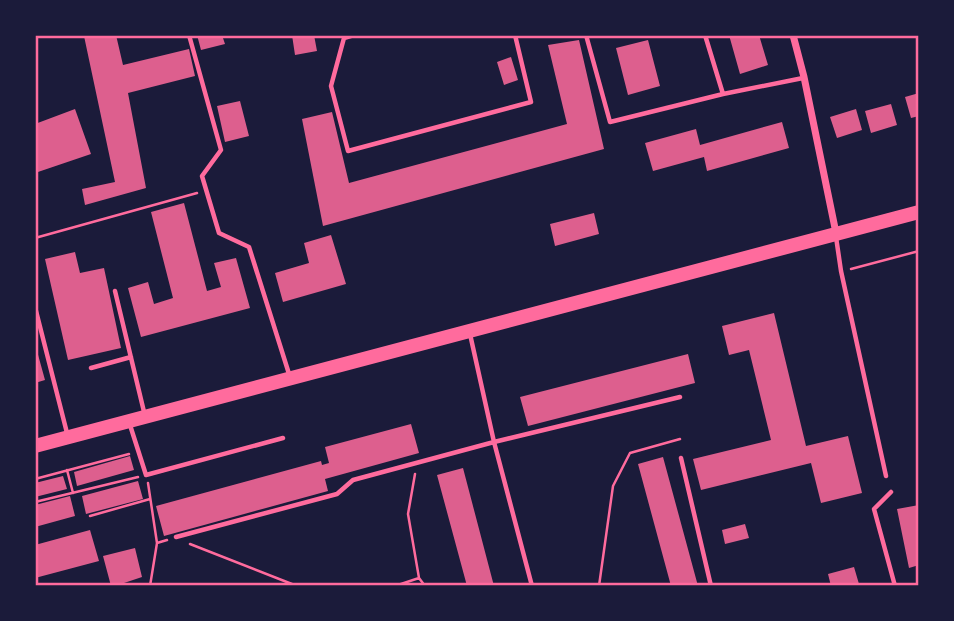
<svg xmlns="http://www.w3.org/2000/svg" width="954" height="621" font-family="Mulish,sans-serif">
<rect width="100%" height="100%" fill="#1b1b3a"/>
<!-- building -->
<path fill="#dd5f8e" d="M 88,35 L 116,35 L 123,65 L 189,49 L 195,76 L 128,93 L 146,188 L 85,205 L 82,189 L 115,182 L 84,36 Z
M 197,35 L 222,35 L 225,44 L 201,50 Z
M 292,35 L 314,35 L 317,51 L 295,55 Z
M 729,35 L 759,35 L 768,65 L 740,74 Z
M 579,40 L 604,149 L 323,226 L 302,119 L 332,112 L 349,183 L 567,124 L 548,45 Z
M 648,40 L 660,86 L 628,95 L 616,48 Z
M 511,57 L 518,80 L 504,85 L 497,62 Z
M 919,93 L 919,116 L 911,118 L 905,97 Z
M 240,101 L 249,136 L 225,142 L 217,106 Z
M 891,104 L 897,125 L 871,133 L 865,111 Z
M 75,109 L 91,154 L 35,173 L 35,124 Z
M 856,109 L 862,130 L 837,138 L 830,117 Z
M 782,122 L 789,148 L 707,171 L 704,157 L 653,171 L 645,143 L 696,129 L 700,145 Z
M 184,203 L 207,291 L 221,287 L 214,263 L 236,258 L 250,308 L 141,337 L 128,288 L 148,282 L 154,304 L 173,298 L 151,212 Z
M 594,213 L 599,234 L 555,246 L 550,224 Z
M 331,235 L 346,284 L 283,302 L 275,273 L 309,263 L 304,243 Z
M 75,252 L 80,273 L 104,268 L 121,348 L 68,360 L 45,259 Z
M 774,313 L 806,446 L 848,436 L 862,493 L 821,503 L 811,463 L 701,490 L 693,459 L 771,440 L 749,350 L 729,355 L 722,326 Z
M 37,351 L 45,380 L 35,383 L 35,352 Z
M 688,354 L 695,383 L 528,426 L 520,397 Z
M 411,424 L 419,453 L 325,479 L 328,491 L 164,536 L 156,506 L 321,461 L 322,465 L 329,463 L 325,447 Z
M 130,456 L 134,470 L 77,486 L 74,472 Z
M 663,457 L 698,586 L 671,586 L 638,464 Z
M 463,468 L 494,586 L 467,586 L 437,475 Z
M 63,476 L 67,489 L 35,497 L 35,483 Z
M 138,481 L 143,499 L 86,514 L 82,496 Z
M 70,496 L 75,516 L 35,527 L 35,505 Z
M 919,505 L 919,565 L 909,568 L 897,509 Z
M 745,524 L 749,538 L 725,544 L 722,530 Z
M 90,530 L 99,561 L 35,578 L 35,545 Z
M 135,548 L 142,577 L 121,584 L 121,586 L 111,586 L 103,556 Z
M 854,567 L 859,584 L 850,586 L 831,586 L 828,574 Z"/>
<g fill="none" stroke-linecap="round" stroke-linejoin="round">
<!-- path -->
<path stroke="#ff6b9d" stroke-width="2.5" d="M 35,238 L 197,193
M 851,269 L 919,251
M 67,470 L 73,493
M 415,474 L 408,514 L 419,578
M 35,479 L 129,454
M 148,483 L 157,543 L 167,540
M 35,502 L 138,477
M 90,516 L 150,499
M 190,544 L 297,586
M 150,586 L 157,543
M 395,586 L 419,578 L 425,586
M 599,586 L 613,486 L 630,453 L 680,439"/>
<!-- service -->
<path stroke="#ff6b9d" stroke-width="4.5" d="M 189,35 L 221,150 L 202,176 L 219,233 L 249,247 L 290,377
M 343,35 L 344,38 L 331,86 L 348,151 L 531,102 L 515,35
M 586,35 L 610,122 L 723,94 L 803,78
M 705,35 L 723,94
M 344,38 L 354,35
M 836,237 L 841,271 L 886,476
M 115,291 L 145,416
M 35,307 L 67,433
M 470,334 L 494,442 L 532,586
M 91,368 L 131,357
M 130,425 L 146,475 L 283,438
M 681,458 L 711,586
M 891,492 L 874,509 L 895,586
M 176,537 L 337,494 L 353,480 L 494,442 L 680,397"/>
<!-- minor -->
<path stroke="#ff6b9d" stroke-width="7" d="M 793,35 L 804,77 L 836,233"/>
<!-- primary -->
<path stroke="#ff6b9d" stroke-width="14" d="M 35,446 L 919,212"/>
</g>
<!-- border -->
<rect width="954" height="621" fill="none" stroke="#1b1b3a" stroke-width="74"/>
<rect x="37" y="37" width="880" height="547" fill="none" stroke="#ff6b9d" stroke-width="2.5"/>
</svg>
